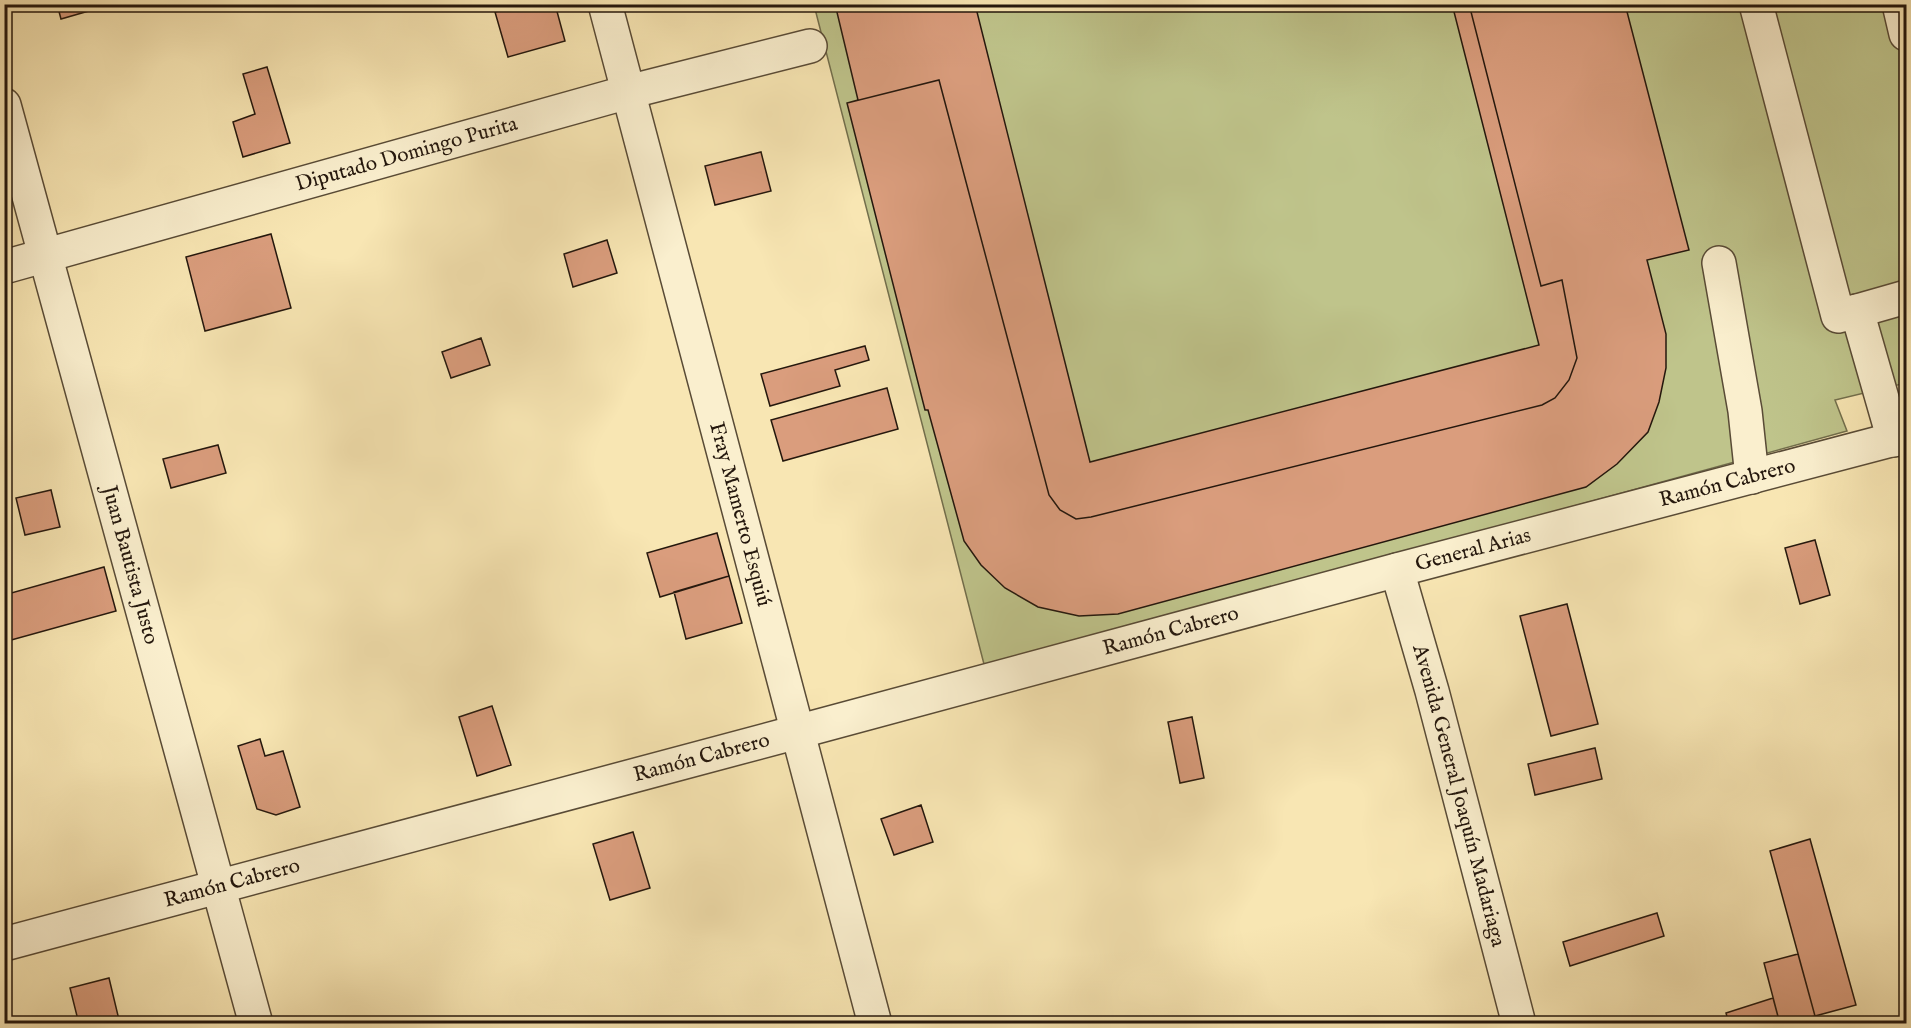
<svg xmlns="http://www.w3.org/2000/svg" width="1911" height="1028" font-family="'IM FELL English',serif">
<rect width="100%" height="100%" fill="#f8e6b3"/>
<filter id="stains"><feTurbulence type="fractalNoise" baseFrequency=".00333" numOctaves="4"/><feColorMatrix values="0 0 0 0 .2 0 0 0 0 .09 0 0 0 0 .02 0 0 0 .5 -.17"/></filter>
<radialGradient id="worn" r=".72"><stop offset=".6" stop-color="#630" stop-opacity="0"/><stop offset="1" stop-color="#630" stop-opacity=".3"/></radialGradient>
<!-- green -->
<path fill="#bfc48b" stroke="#726e4c" stroke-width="1.5" d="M 814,5 L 1906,5 L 1906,383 L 1835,400 L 1847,431 L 985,668 Z"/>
<!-- building -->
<path fill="#da9d7d" stroke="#24170d" stroke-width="1.5" d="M 57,4 L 113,4 L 61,19 Z
M 521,4 L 555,4 L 565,41 L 508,57 L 495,12 Z
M 835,4 L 975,4 L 1090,462 L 1539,345 L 1452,4 L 1625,4 L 1689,250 L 1647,260 L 1666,334 L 1666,368 L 1659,402 L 1648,432 L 1617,464 L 1586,487 L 1118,614 L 1079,616 L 1038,607 L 1005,588 L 981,565 L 964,541 L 928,410 L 925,410 L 847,103 L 858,100 Z
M 1469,4 L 1625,4 L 1689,250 L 1647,260 L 1666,334 L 1666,368 L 1659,402 L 1648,432 L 1617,464 L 1586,487 L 1118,614 L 1079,616 L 1038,607 L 1005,588 L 981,565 L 964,541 L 928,410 L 925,410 L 847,103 L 939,80 L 1049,495 L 1060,510 L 1076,519 L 1091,517 L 1542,405 L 1555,398 L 1569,380 L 1577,358 L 1562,280 L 1541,286 Z
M 267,67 L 290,143 L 243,157 L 233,122 L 255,114 L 243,74 Z
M 761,152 L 771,191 L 715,205 L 705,166 Z
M 271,234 L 291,308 L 205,331 L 186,257 Z
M 607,240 L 617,273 L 573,287 L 564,254 Z
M 481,338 L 490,365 L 451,378 L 442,352 Z
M 865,346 L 869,360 L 835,370 L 840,386 L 770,406 L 761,374 Z
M 887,388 L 898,429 L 783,461 L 771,420 Z
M 218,445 L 226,473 L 171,488 L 163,459 Z
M 51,490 L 60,527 L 25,535 L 16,498 Z
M 717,533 L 729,576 L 660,597 L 647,553 Z
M 1815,540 L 1830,595 L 1800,604 L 1785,548 Z
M 104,567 L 116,611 L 4,642 L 4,595 Z
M 729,576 L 742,623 L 686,639 L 674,592 Z
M 1567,604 L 1598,724 L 1551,736 L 1520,616 Z
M 492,706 L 511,765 L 477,776 L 459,717 Z
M 1192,717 L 1204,778 L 1180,783 L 1168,722 Z
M 260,739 L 265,756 L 283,751 L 300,807 L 276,815 L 257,809 L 238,746 Z
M 1595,748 L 1602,779 L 1535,795 L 1528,764 Z
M 921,805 L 933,842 L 894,855 L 881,819 Z
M 633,832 L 650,888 L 610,900 L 593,844 Z
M 1810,839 L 1856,1005 L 1815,1016 L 1770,851 Z
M 1657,913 L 1664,936 L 1570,966 L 1563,942 Z
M 1798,954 L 1815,1016 L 1788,1024 L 1780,1024 L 1764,963 Z
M 109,978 L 120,1024 L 79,1024 L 70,988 Z
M 1773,998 L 1780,1024 L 1729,1024 L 1726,1013 Z"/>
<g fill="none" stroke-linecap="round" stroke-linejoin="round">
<defs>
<g id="minor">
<path id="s1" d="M 605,4 L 875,1024"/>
<path d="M 1756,4 L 1838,316 L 1857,311 L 1894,440"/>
<path d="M 1899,4 L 1906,34"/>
<path id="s2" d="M 4,105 L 256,1024"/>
<path d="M 1719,263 L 1745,411 L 1752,477"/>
<path id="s3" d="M 4,267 L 628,92 L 810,46"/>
<path d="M 1857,311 L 1906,297"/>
<path id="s4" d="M 1397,570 L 1432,691 L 1519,1024"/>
<path id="s5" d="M 4,944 L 797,732 L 1397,570 L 1906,436"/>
</g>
</defs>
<!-- minor casing -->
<use href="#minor" stroke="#594b36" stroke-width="36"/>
<!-- minor -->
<use href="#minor" stroke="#faefce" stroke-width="33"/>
</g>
<g text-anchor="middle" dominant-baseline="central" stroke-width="4.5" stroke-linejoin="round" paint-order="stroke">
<!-- street labels -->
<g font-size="21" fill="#24170d" stroke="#faefce">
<text stroke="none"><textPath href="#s3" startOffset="418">Diputado Domingo Purita</textPath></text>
<text stroke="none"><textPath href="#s5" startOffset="1784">Ramón Cabrero</textPath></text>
<text stroke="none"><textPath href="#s1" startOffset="528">Fray Mamerto Esquiú</textPath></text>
<text stroke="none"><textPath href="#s5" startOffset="1521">General Arias</textPath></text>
<text stroke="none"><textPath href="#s2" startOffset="477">Juan Bautista Justo</textPath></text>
<text stroke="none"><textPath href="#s5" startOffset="1208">Ramón Cabrero</textPath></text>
<text stroke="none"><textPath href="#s5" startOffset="722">Ramón Cabrero</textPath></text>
<text stroke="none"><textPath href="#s4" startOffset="234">Avenida General Joaquín Madariaga</textPath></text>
<text stroke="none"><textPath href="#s5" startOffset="236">Ramón Cabrero</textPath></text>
</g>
</g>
<!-- margin -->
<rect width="1911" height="1028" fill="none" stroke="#f8e6b3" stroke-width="24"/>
<rect x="6" y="6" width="1899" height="1016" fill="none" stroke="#24170d" stroke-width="3"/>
<rect x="12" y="12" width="1887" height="1004" fill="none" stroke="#24170d" stroke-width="1.5"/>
<rect width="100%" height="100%" filter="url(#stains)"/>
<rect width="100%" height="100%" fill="url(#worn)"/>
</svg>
